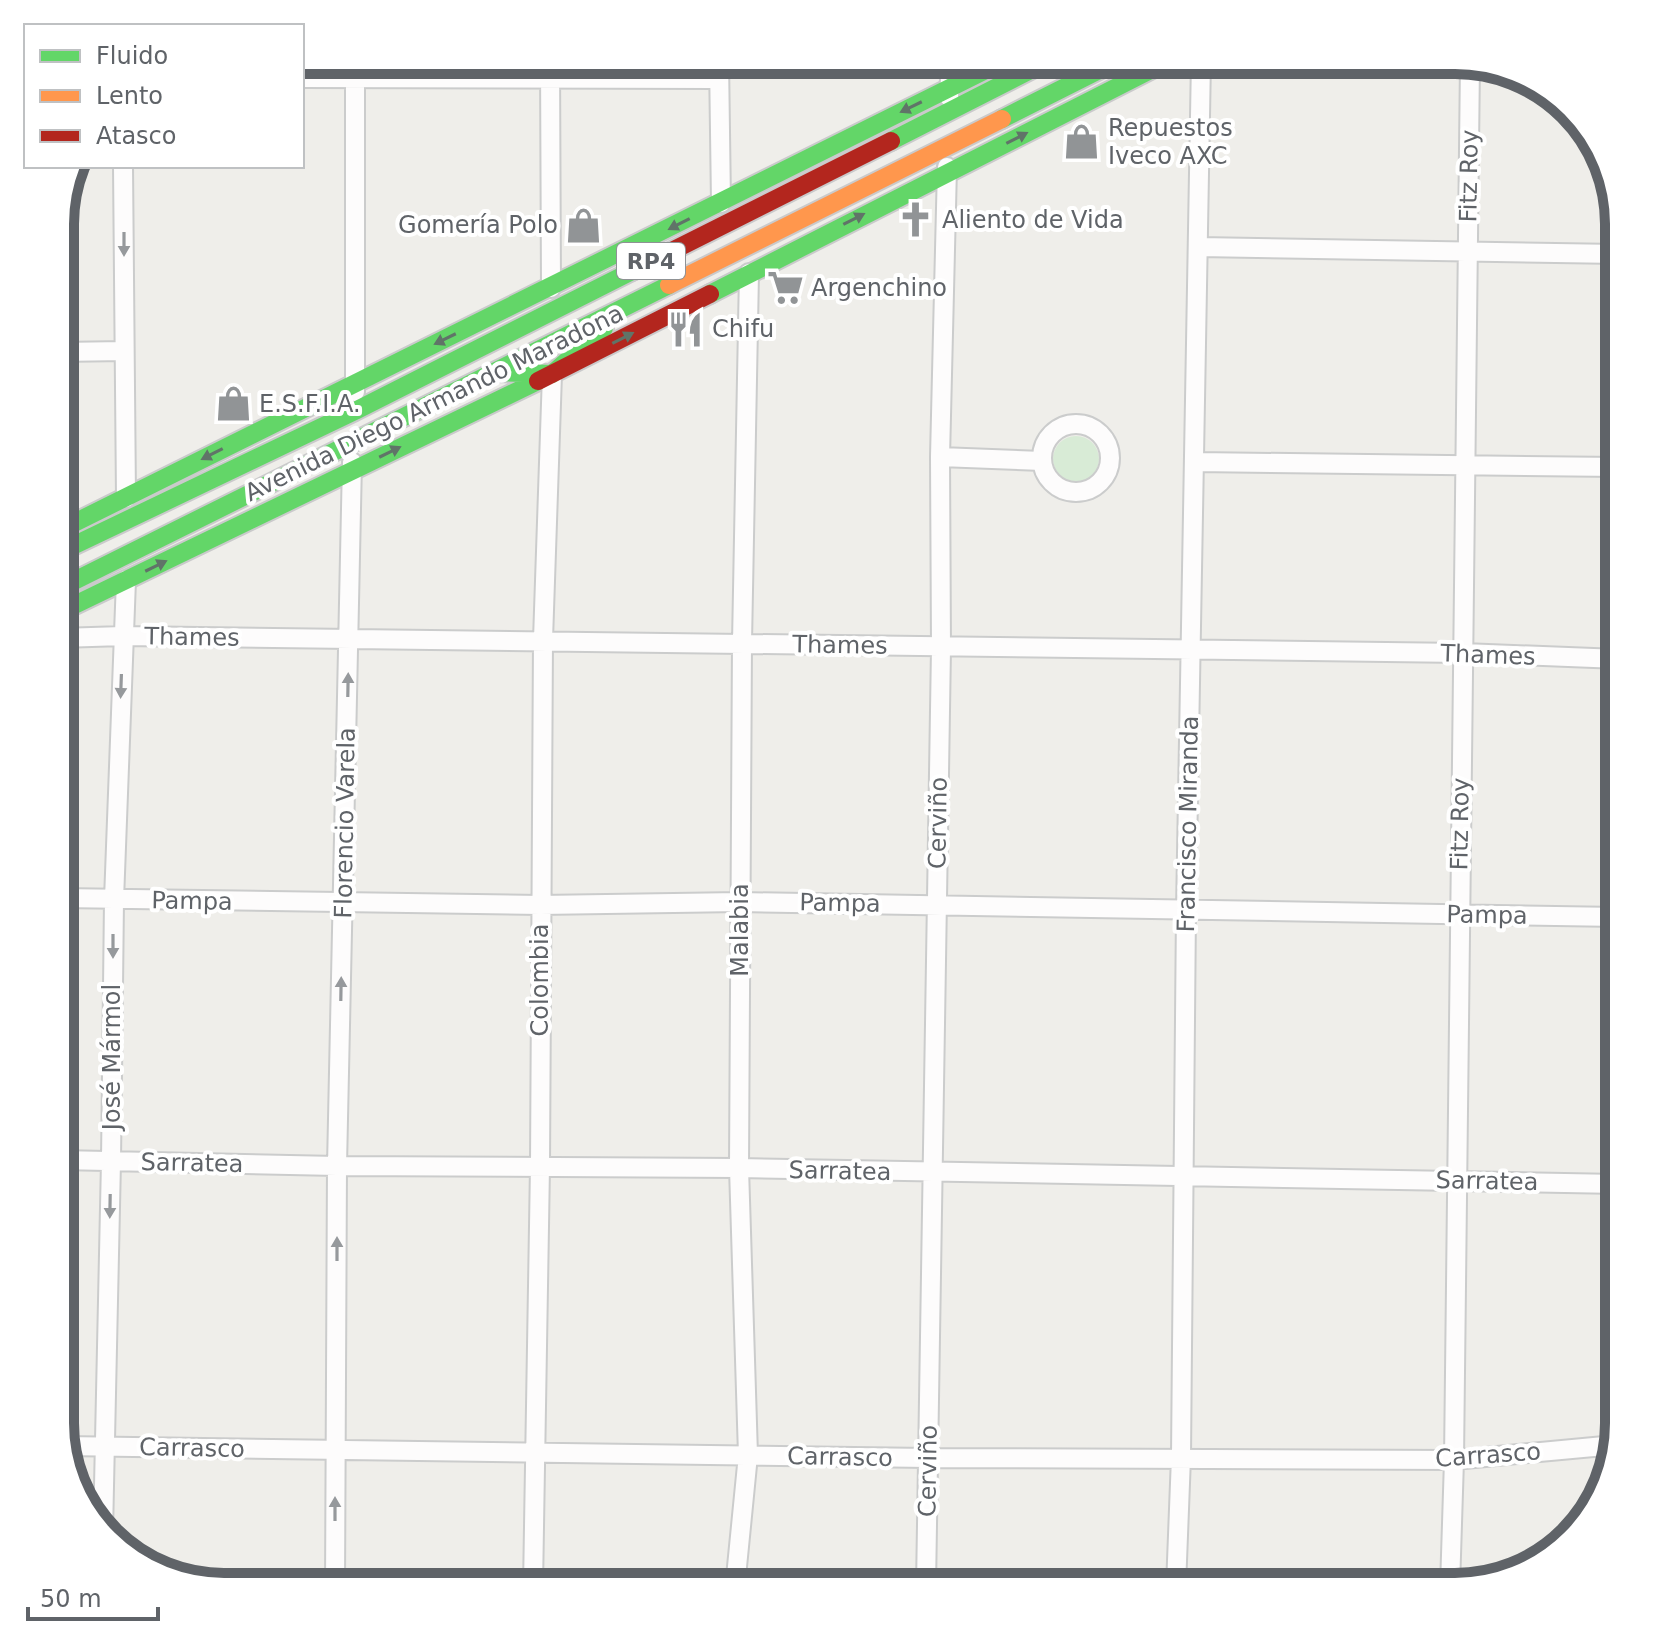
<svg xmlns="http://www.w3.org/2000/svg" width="1679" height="1647" font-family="'DejaVu Sans',sans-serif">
<rect width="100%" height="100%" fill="#efeeea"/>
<!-- green -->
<path fill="#d8ebd6" d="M1053 459a23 23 0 1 1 46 0a23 23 0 1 1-46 0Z"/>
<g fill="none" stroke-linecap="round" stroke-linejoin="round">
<defs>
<path id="street" d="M 355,60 L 355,392
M 550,60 L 551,288
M 719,60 L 721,203
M 302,78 L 719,79
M 949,97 L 951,60
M 123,166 L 126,498
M 1199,247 L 1619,254
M 60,352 L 124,351
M1042 458a34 34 0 1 1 68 0a34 34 0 1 1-68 0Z
M 940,457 L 1042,461
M 1196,462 L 1619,467
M 60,638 L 123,636 L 1463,653 L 1619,659
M 60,898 L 540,905 L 740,902 L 1619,917
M 60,1160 L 337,1166 L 739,1168 L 1619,1184
M 64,1446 L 928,1458 L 1454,1460 L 1615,1445
M 103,1533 L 111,1161 L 114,900 L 126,580
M 335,1587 L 337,1166 L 352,462
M 533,1587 L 540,1166 L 543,640 L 552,374
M 735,1587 L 748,1455 L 739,1168 L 742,643 L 749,273
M 926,1587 L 941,648 L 940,457 L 947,167
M 1176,1587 L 1181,1457 L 1186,910 L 1201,60
M 1450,1587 L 1454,1460 L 1470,62"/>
<path id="fast" d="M 1002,119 L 1119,60
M 891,141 L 1050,60
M 710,294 L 1170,60
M 497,372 L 552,374 L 604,328
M 60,530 L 1006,60
M 60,552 L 355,411 L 632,271
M 60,588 L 669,285
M 60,612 L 538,381"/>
<path id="slow" d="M 669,285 L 1002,119"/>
<path id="jam" d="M 632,271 L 891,141
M 538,381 L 710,294"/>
</defs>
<!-- street casing -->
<use href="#street" stroke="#cbcccc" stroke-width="22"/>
<!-- fast casing -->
<use href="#fast" stroke="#cacacb" stroke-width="22"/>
<!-- slow casing -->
<use href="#slow" stroke="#cacacb" stroke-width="22"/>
<!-- jam casing -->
<use href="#jam" stroke="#cacacb" stroke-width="22"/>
<!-- street -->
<use href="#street" stroke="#fdfcfc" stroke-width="18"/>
<!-- fast -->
<use href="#fast" stroke="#63d668" stroke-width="18"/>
<!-- slow -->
<use href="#slow" stroke="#ff974d" stroke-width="18"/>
<!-- jam -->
<use href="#jam" stroke="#b3261e" stroke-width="18"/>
</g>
<!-- one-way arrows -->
<defs><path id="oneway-solid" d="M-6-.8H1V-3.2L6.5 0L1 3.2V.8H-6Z" transform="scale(2)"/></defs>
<g fill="#607468">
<use href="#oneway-solid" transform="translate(911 107) rotate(154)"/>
<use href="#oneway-solid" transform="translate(1017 138) rotate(-27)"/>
<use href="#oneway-solid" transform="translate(854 219) rotate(-27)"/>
<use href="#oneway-solid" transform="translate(679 224) rotate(153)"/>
<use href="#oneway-solid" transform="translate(623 338) rotate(-27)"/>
<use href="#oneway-solid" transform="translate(445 339) rotate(154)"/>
<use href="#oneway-solid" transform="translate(390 452) rotate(-26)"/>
<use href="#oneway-solid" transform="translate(212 454) rotate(153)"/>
<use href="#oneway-solid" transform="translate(156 566) rotate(-26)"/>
</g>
<g fill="#96999c">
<use href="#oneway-solid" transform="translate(124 244) rotate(90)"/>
<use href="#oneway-solid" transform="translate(348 685) rotate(-89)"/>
<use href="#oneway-solid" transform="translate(121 686) rotate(92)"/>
<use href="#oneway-solid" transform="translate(113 946) rotate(90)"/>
<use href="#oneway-solid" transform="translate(341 989) rotate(-89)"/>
<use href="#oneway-solid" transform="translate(110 1206) rotate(91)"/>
<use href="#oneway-solid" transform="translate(337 1249) rotate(-90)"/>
<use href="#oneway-solid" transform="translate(335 1509) rotate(-90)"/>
</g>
<!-- icons -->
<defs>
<symbol id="shop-bare" viewBox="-9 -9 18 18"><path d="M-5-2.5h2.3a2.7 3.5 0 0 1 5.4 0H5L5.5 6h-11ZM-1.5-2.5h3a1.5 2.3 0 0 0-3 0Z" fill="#919496" stroke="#fff" stroke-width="2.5" paint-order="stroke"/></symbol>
<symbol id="church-bare" viewBox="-9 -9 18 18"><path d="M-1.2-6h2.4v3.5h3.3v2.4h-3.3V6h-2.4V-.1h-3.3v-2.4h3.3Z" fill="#919496" stroke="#fff" stroke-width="2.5" paint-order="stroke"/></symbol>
<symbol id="supermarket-bare" viewBox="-9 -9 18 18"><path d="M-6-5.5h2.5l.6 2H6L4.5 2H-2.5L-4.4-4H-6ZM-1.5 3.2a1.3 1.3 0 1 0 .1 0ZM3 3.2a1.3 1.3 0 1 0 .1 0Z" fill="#919496" stroke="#fff" stroke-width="2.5" paint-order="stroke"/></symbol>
<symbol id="restaurant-bare" viewBox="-9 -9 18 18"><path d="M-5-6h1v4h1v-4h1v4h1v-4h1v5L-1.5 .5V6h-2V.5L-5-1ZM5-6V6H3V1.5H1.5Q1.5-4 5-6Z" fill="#919496" stroke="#fff" stroke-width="2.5" paint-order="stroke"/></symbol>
</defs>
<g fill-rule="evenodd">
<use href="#shop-bare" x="1056" y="116" width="51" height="51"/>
<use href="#church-bare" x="890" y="194" width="51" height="51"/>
<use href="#shop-bare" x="558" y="200" width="51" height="51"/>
<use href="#supermarket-bare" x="760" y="262" width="51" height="51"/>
<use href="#restaurant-bare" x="660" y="304" width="51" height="51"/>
<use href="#shop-bare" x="208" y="378" width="51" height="51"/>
</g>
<g text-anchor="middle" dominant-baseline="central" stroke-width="8" stroke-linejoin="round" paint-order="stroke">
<!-- shield labels -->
<rect fill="#fff" stroke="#8f9295" stroke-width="2" x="617" y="243" width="68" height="36" rx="6"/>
<g font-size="22" font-weight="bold" fill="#5f6368">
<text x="651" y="261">RP4</text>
</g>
<!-- poi labels -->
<g font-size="24" fill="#5f6368" stroke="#fff" text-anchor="start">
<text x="1108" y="128">Repuestos<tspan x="1108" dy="28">Iveco AXC</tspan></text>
<text x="942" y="220">Aliento de Vida</text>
<text x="558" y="225" text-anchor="end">Gomería Polo</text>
<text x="811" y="288">Argenchino</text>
<text x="712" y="329">Chifu</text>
<text x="259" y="404">E.S.F.I.A.</text>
</g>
<!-- street labels -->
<g font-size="24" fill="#5f6368" stroke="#fff">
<text transform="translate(1469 176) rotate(-89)">Fitz Roy</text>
<text transform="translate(434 403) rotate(-26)">Avenida Diego Armando Maradona</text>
<text transform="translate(192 637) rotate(1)">Thames</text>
<text transform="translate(840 645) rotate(1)">Thames</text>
<text transform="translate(1488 655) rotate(2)">Thames</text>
<text transform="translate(345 823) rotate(-89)">Florencio Varela</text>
<text transform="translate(938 823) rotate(-89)">Cerviño</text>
<text transform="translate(1188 824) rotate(-89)">Francisco Miranda</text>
<text transform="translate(1460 824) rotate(-89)">Fitz Roy</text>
<text transform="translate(192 901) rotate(1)">Pampa</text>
<text transform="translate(840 903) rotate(1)">Pampa</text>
<text transform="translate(1487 915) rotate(1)">Pampa</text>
<text transform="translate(740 930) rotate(-90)">Malabia</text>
<text transform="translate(540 980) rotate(-90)">Colombia</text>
<text transform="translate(112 1057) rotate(-90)">José Mármol</text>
<text transform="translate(192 1163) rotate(1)">Sarratea</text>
<text transform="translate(840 1171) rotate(1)">Sarratea</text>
<text transform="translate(1487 1181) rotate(1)">Sarratea</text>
<text transform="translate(192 1448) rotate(1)">Carrasco</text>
<text transform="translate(1488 1455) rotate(-4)">Carrasco</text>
<text transform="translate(840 1457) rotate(1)">Carrasco</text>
<text transform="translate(928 1471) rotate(-89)">Cerviño</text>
</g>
</g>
<!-- crop -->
<path d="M0 0H1679V1647H0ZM224 74H1455A150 150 0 0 1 1605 224V1423A150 150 0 0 1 1455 1573H224A150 150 0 0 1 74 1423V224A150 150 0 0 1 224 74Z" fill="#fff" fill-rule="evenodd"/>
<path fill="none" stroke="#5f6368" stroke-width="10" d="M224 74H1455A150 150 0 0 1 1605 224V1423A150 150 0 0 1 1455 1573H224A150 150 0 0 1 74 1423V224A150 150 0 0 1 224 74Z"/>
<!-- legend -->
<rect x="24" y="24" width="280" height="144" fill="#ffffff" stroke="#bfc1c3" stroke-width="2"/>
<rect x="40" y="50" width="40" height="12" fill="#63d668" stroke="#bfc1c3" stroke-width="2"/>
<text x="96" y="64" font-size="24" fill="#5f6368">Fluido</text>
<rect x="40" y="90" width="40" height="12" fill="#ff974d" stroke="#bfc1c3" stroke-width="2"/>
<text x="96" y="104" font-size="24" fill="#5f6368">Lento</text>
<rect x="40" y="130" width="40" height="12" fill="#b3261e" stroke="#bfc1c3" stroke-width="2"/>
<text x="96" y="144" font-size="24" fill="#5f6368">Atasco</text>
<!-- scale -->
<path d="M28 1607v12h130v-12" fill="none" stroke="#5f6368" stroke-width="4"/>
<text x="40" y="1607" font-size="24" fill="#5f6368" stroke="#ffffff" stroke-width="6" paint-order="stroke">50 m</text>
</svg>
